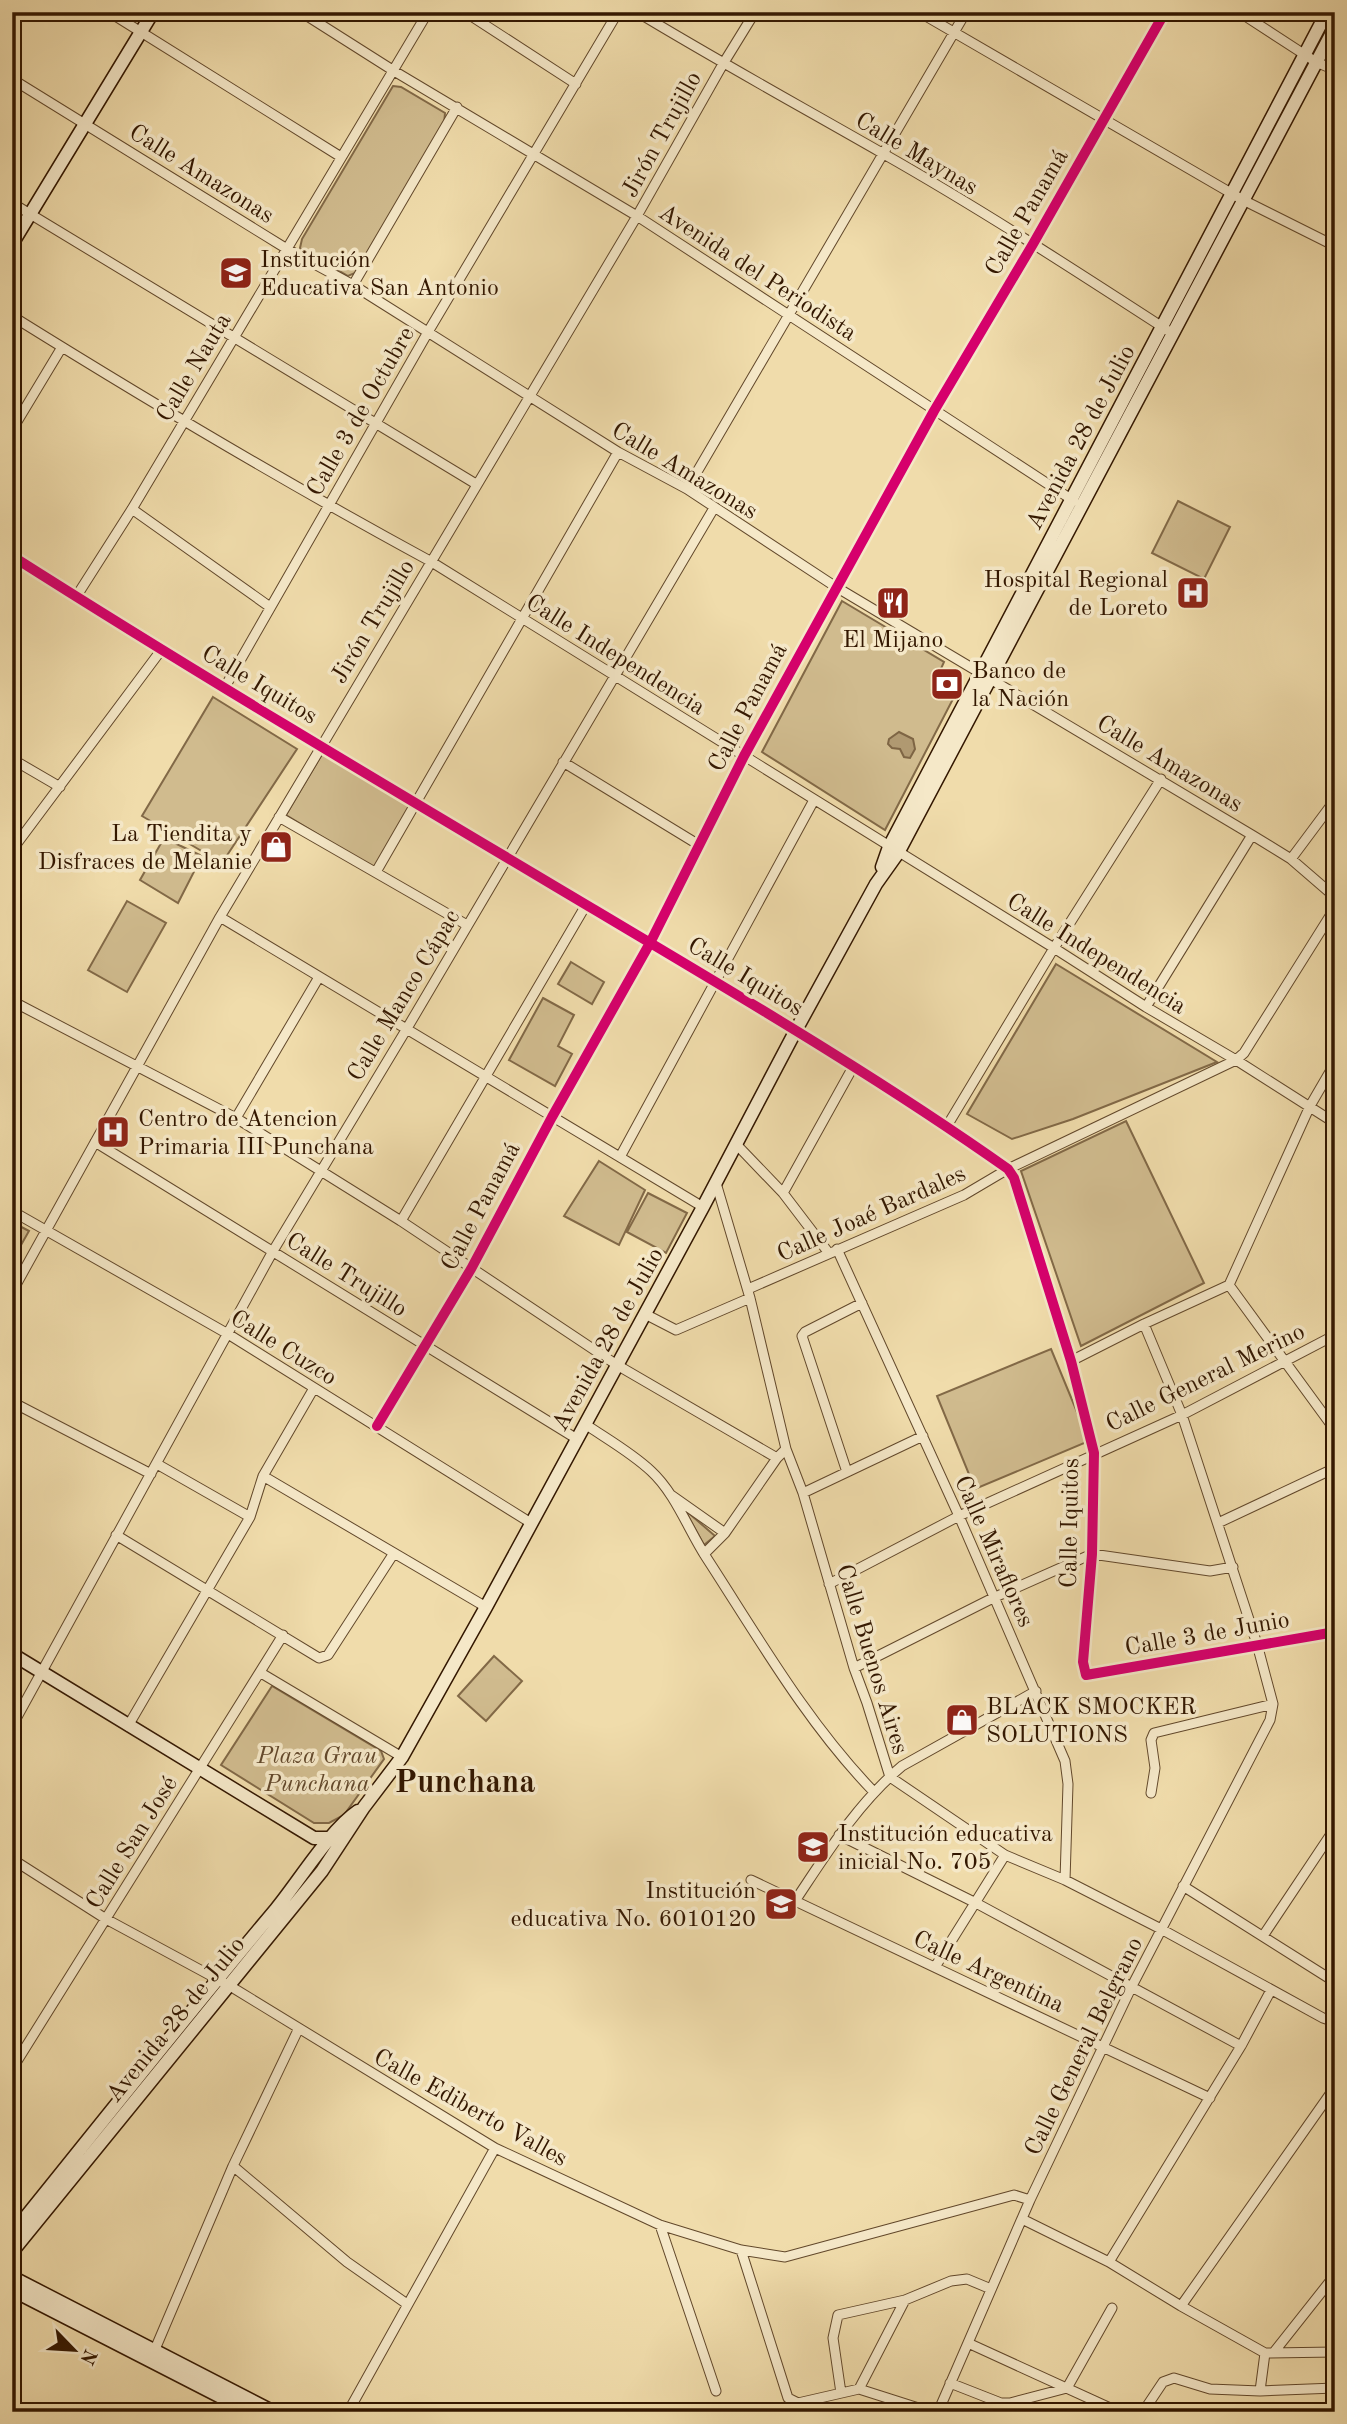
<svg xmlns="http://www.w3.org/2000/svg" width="1347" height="2424" font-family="'Old Standard TT',serif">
<rect width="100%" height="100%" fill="#f0dcab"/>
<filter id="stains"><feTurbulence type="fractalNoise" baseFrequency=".00286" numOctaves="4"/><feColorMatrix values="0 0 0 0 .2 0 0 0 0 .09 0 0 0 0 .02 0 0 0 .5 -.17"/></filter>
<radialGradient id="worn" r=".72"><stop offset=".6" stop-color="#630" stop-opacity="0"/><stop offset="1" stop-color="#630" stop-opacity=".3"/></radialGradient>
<path fill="#d0bb8e" stroke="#826947" stroke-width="2" d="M393,86l8,1 44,26 -1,11 -89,149 -7,3 -48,-28 2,-9z
M1178,501l52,26 -26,52 -52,-26z
M842,601l102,61 -12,27 21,10 -68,131 -123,-78z
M213,697l84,52 -75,114 -80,-47z
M322,754l91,53 -33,65 -94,-57z
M164,838l38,18 -24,47 -38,-23z
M127,901l39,22 -39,69 -39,-22z
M571,962l33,20 -12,22 -34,-20z
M1056,964l161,98 -144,57 -61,20 -45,-25z
M543,998l31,17 -16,31 14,8 -17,32 -46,-26z
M1126,1121l78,162 -123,63 -60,-175z
M599,1161l46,29 -26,55 -55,-29z
M648,1193l39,20 -21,40 -39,-21z
M12,1222l17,9 -17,30z
M1051,1349l38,92 -114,48 -38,-93z
M684,1509l31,27 -11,9z
M494,1656l28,25 -36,40 -28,-25z
M272,1686l109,65 3,8 -40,56 -15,8h-15l-93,-58z"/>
<path fill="#b09971" stroke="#7e6544" stroke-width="2" d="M899,732l14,7 2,10 -5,9 -6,-1 -4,-8 -8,-1 -4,-4 1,-5z"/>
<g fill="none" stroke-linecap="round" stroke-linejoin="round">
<defs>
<path id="street" d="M109,12l232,145
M301,12l93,59 243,145 437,285
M465,12l111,72
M637,12c81,49 163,94 245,141 97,55 191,116 285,177
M919,12l324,188 92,46
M1239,12l77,50 19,8
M12,79l275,170 66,36 265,167 69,37 149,98 416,248 39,24 44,38
M12,203l464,281
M353,285l104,-178
M12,316c138,86 276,168 418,245l624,387 92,59 90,53 99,63
M12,430l50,-83
M687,489l279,-477
M132,509l138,98
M12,556c192,122 388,238 583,354 139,83 280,165 413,259l6,9 57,183 23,92 -2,101 -9,108 3,13 249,-43
M76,597l56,-88 296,-497
M225,687l203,-355 190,-320
M12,759l48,28
M563,762l136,83
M279,817l188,108
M12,850l150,-201
M1291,859l44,-59
M376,872l242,-420
M220,917l483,290
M12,1001l224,117 165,103 216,144 160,93 9,-9
M1146,1007l106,-172
M236,1118l83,-141
M947,1126l107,-178 107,-169
M95,1142l482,297
M736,1144l47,49 45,59
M620,1157l194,-357
M716,1183l34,115 36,151 17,44 51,175 13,35 23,74 115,78 60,25 96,49 162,89 12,4
M783,1193l70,-126
M12,1211l216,123 303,189
M401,1221l185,-316
M837,1249l122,267 106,245 3,23 -3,96
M1229,1285l106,145
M748,1289l216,-94 44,-26 228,-109 8,-7 91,-145
M12,1292l208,-375 417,-701 86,-152 32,-52
M645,1314l31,16 74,-32
M1071,1361l73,-37 85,-39 81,-179 25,-43
M12,1402l139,72
M585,1424c22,15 47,29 66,47 24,22 37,58 55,86 52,80 101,166 168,235
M377,1426l94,-157 81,-152 98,-174 94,-187 190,-345 99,-167 132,-232
M157,1464l93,53
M847,1472l-45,-136 3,-4 57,-29
M263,1476l223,131
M803,1493l120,-57
M671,1495l54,38
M1218,1523l117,-55
M116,1535l203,123 9,-3 66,-102
M704,1554l21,-21 52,-75
M829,1584l130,-68 223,-101 153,-80
M854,1668l139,-70 99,-44 118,17 23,-4
M261,1673l141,84
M12,1726l261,-475 133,-221 308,-522
M128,1726l122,-209 13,-41 51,-88
M1151,1793l4,-25 -4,-28 3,-7 119,-29
M839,1835l137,68 265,143
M12,1859l94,60 124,67 265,162 165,77 81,25 44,7 229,-62 16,5
M751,1880l459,218
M1183,1886l152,96
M795,1901c32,-48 62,-97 107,-135l134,-75
M1263,1936l72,-108
M935,1967l70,-112
M12,2069l271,-434
M233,2166l114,96 60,42
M1022,2219l87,43 72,44 84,47 70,-1
M660,2225l56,166
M741,2250l47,148 10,5 61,-14 72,23
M1109,2262l132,-216 30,-56
M1181,2306l154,-219
M968,2343l151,69
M1274,2352l61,-77
M153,2354l80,-188 65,-136
M950,2383l51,20h9l57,-15 45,-80
M859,2389l46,-89
M1260,2391l5,-38
M841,2393l-8,-55 5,-23 67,-15 46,-19 16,-2 24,10
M348,2412l147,-264
M938,2412l92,-212 102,-214 138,-266 3,-16 -16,-60 -75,-229 -38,-91
M1143,2412l20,-30 11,-4 36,11 50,2 75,-3"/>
<path id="secondary" d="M12,244l141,-232
M882,867l7,-20 438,-835
M12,1654l302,184h21
M12,2234c88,-109 174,-218 264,-325 23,-28 54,-79 82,-98
M12,2252l310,-381 42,-64 38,-50 84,-150 217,-400 93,-177 80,-146 22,-31 437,-826
M12,2277l262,135
M12,2290l238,122"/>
</defs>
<use href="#street" stroke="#62482b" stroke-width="11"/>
<use href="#secondary" stroke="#331700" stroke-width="15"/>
<use href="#street" stroke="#f5e8c8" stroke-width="9"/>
<use href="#secondary" stroke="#f5e8c8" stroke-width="12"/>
<defs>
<path id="cycleway" d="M12,556c192,122 388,238 583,354 139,83 280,165 413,259l6,9 57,183 23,92 -2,101 -9,108 3,13 249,-43
M377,1426l94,-157 81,-152 98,-174 94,-187 190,-345 99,-167 132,-232"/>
</defs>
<use href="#cycleway" stroke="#f5e8c8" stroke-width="15"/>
<use href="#cycleway" stroke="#d6006c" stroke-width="10"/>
</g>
<defs>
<symbol id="school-square" viewBox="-11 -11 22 22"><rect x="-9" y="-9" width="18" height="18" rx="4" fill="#8f2418" stroke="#f5e8c8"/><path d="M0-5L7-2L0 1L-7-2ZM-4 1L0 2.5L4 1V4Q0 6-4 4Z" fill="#fff"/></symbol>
<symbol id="hospital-square" viewBox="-11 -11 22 22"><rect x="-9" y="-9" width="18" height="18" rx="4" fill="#8f2418" stroke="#f5e8c8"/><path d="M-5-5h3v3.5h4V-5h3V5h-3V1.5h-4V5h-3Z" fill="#fff"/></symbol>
<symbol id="restaurant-square" viewBox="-11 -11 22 22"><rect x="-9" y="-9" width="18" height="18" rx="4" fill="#8f2418" stroke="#f5e8c8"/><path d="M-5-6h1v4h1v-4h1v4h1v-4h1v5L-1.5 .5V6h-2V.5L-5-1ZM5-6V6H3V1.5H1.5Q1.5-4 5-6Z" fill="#fff"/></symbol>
<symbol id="bank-square" viewBox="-11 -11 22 22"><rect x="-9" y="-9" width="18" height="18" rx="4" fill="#8f2418" stroke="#f5e8c8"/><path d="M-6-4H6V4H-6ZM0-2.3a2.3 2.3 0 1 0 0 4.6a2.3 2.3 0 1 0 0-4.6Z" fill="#fff"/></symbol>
<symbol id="shop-square" viewBox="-11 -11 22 22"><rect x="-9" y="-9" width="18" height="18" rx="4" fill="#8f2418" stroke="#f5e8c8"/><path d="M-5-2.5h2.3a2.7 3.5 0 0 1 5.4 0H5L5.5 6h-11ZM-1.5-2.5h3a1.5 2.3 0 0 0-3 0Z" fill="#fff"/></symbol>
</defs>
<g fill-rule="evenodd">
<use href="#school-square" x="217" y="254" width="38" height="38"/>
<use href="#hospital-square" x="1174" y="574" width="38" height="38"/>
<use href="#restaurant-square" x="874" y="584" width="38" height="38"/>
<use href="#bank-square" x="928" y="665" width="38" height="38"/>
<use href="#shop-square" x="257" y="828" width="38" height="38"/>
<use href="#hospital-square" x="94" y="1113" width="38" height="38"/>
<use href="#shop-square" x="943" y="1701" width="38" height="38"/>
<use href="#school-square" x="794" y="1828" width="38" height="38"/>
<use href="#school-square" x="762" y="1885" width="38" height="38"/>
</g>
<g text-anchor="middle" stroke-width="7" stroke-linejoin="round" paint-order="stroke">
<g font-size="24" fill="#331700" stroke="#f5e8c8">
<text transform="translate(661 134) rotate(-61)" y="8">Jirón Trujillo</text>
<text transform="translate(917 153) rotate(31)" y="8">Calle Maynas</text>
<text transform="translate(202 173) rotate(32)" y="8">Calle Amazonas</text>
<text transform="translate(1026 212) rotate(-60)" y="8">Calle Panamá</text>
<text transform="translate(758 272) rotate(33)" y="8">Avenida del Periodista</text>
<text transform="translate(193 367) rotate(-59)" y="8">Calle Nauta</text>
<text transform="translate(360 411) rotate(-60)" y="8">Calle 3 de Octubre</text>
<text transform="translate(1080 437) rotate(-62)" y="8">Avenida 28 de Julio</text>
<text transform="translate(685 470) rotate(31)" y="8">Calle Amazonas</text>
<text transform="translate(372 621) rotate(-59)" y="8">Jirón Trujillo</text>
<text transform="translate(616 654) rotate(32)" y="8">Calle Independencia</text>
<text transform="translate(260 684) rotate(31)" y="8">Calle Iquitos</text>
<text transform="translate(747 707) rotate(-62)" y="8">Calle Panamá</text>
<text transform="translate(1170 763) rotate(31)" y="8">Calle Amazonas</text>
<text transform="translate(1097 953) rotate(32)" y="8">Calle Independencia</text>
<text transform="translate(746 976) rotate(31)" y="8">Calle Iquitos</text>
<text transform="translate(403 995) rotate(-59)" y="8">Calle Manco Cápac</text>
<text transform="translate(480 1206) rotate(-62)" y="8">Calle Panamá</text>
<text transform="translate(871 1213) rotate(-24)" y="8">Calle Joaé Bardales</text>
<text transform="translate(347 1274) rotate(32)" y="8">Calle Trujillo</text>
<text transform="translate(607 1339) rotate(-61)" y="8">Avenida 28 de Julio</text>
<text transform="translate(284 1347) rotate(32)" y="8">Calle Cuzco</text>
<text transform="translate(1205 1377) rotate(-26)" y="8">Calle General Merino</text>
<text transform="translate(1069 1523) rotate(-89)" y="8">Calle Iquitos</text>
<text transform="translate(995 1551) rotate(66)" y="8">Calle Miraflores</text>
<text transform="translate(1207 1633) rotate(-10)" y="8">Calle 3 de Junio</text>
<text transform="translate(873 1659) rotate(73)" y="8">Calle Buenos Aires</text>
<text transform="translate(131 1842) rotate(-58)" y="8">Calle San José</text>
<text transform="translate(989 1971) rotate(25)" y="8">Calle Argentina</text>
<text transform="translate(175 2019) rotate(-51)" y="8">Avenida 28 de Julio</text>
<text transform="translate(1083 2046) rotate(-64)" y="8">Calle General Belgrano</text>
<text transform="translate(471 2107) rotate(29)" y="8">Calle Ediberto Valles</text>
</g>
<g font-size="24" fill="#331700" stroke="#f5e8c8" text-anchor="start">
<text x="260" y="267">Institución<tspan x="260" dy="28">Educativa San Antonio</tspan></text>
<text x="1168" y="587" text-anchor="end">Hospital Regional<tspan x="1168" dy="28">de Loreto</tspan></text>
<text x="893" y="647" text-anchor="middle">El Mijano</text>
<text x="972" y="678">Banco de<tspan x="972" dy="28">la Nación</tspan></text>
<text x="252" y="841" text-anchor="end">La Tiendita y<tspan x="252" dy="28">Disfraces de Melanie</tspan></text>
<text x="138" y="1126">Centro de Atencion<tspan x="138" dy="28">Primaria III Punchana</tspan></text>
<text x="986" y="1714">BLACK SMOCKER<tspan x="986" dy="28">SOLUTIONS</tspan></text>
<text x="838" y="1841">Institución educativa<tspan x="838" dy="28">inicial No. 705</tspan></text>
<text x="756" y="1898" text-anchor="end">Institución<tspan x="756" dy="28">educativa No. 6010120</tspan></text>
</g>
<g font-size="24" font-style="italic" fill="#62482b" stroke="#f5e8c8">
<text x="317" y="1763">Plaza Grau<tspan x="317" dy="28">Punchana</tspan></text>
</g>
<g font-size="32" font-weight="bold" fill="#331700" stroke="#f5e8c8">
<text x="465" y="1792">Punchana</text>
</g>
</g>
<rect width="1347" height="2424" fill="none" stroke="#f0dcab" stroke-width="42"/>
<rect x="14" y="14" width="1319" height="2396" fill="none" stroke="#331700" stroke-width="3.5"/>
<rect x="21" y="21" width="1305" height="2382" fill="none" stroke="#331700" stroke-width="2"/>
<g transform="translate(74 2350) rotate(115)" stroke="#f5e8c8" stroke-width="5" paint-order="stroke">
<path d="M0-5L12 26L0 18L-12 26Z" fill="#331700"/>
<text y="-10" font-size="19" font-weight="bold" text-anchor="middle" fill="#331700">N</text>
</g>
<rect width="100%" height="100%" filter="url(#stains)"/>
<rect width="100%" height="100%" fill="url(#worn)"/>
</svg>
